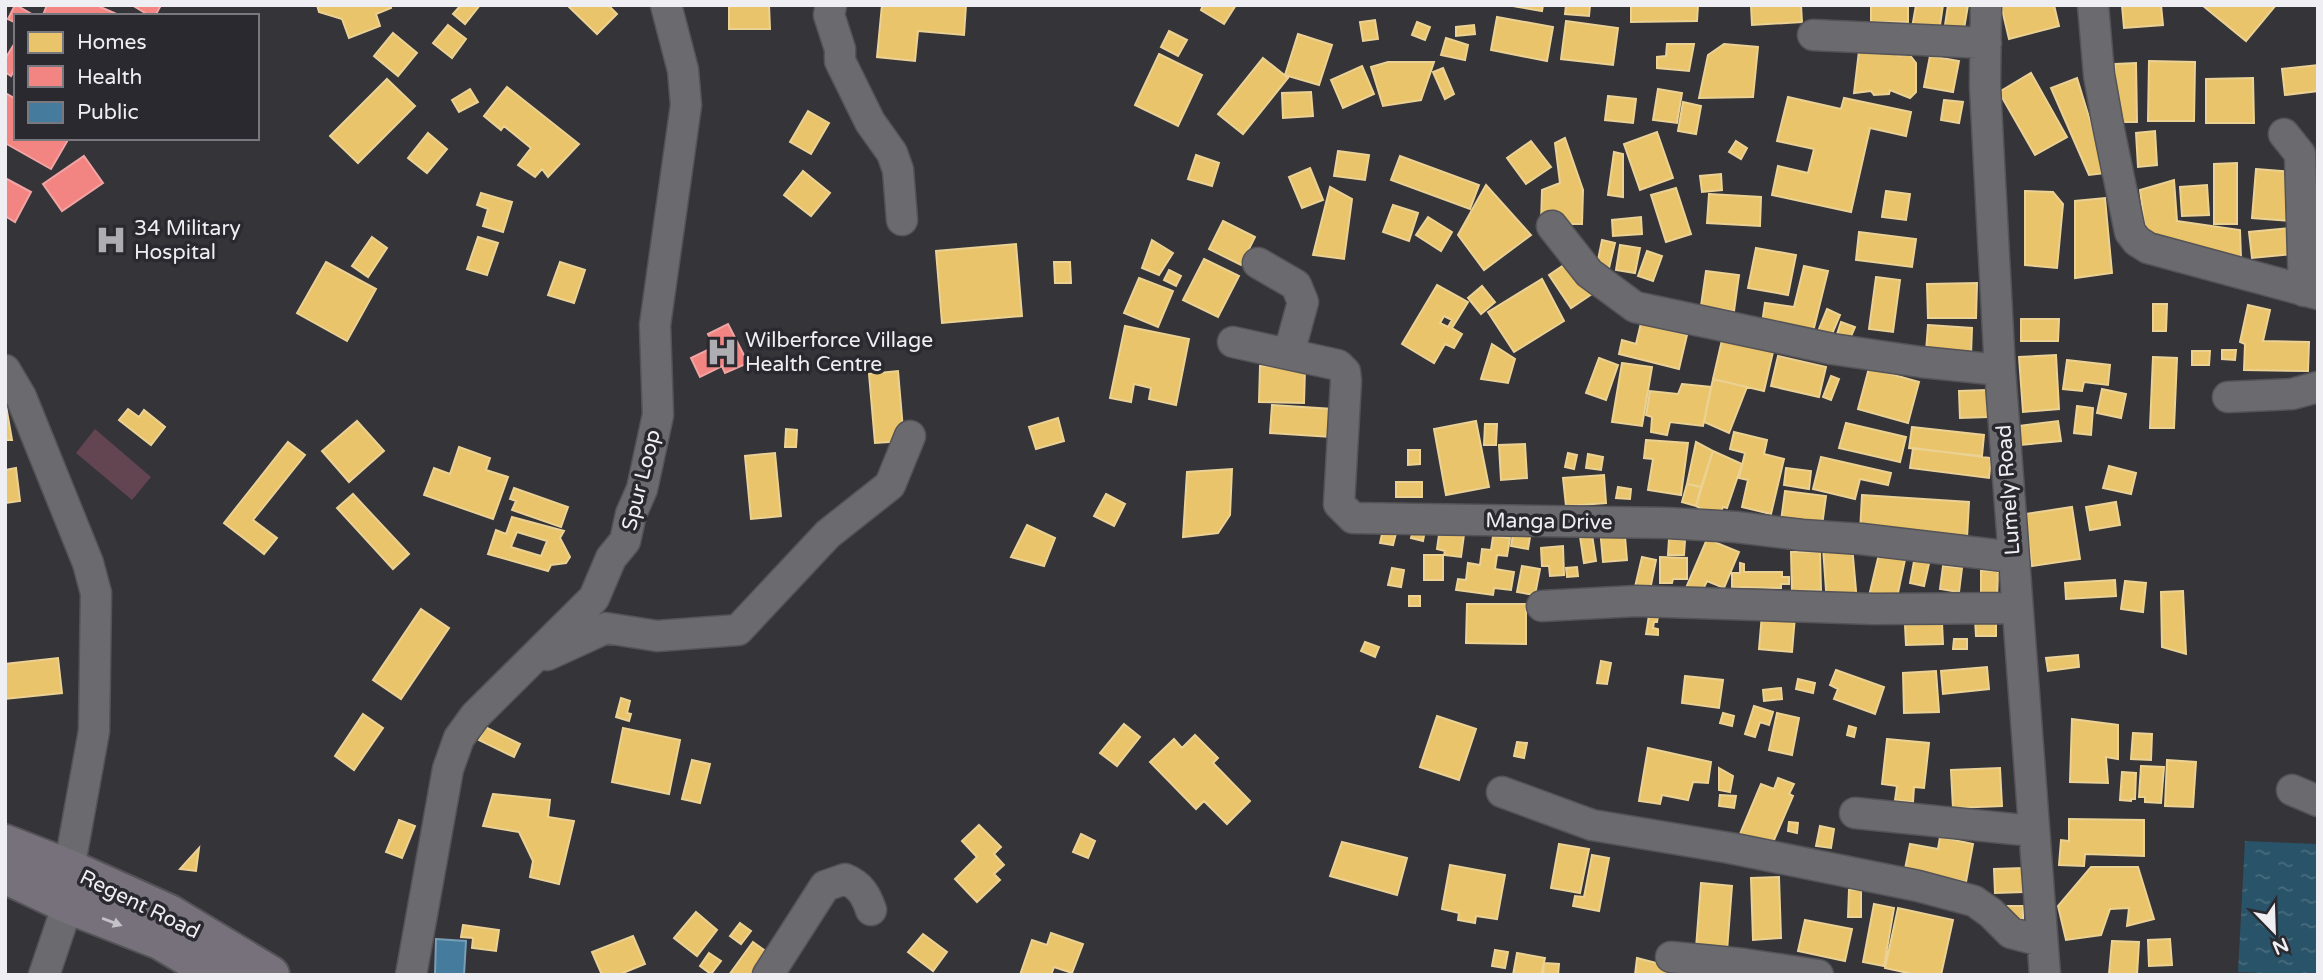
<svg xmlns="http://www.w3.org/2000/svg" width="2323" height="980" font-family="'Varela Round',sans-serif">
<defs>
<pattern id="water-ripples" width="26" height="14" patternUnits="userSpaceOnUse" patternTransform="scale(1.75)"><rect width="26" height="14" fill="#295368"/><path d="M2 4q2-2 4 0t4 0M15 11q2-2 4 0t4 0" fill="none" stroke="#486c7e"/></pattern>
</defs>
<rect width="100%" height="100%" fill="#353439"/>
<path fill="#634451" d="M95,429l56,48 -19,23 -56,-47z"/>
<path fill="url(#water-ripples)" d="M2245,841l73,3v131l-80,-3z"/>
<path fill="#e9c46a" stroke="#ebd193" stroke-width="2" fill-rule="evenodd" d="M317,5h73l1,3 -15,6 4,12 -31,12 -7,-19 -23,-7z
M461,5h19l-15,19 -12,-10z
M567,5h41l9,9 -20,20z
M729,5h40l1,24h-41z
M882,5h84l-2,30 -46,-4 -3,30 -38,-4z
M1203,5h33l-12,19 -23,-14z
M1507,5h36l-1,6z
M1566,5h24l-1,11 -24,-2z
M1631,5h67l-1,16 -66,1z
M1751,5h50l1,17 -50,3z
M1871,5h37v17h-37z
M1916,5h27l-4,27 -27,-4z
M1948,5h20l-5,30 -19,-3z
M2001,5h53l5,21 -50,13z
M2122,5h39l2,20 -39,3z
M2202,5h74l-30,36z
M1497,17l56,10 -6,34 -56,-11z
M1375,20l3,19 -15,2 -3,-19z
M1566,21l52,7 -5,37 -52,-6z
M1417,22l13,5 -5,13 -13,-5z
M448,25l18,14 -14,19 -19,-15z
M1474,25l1,9 -19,2v-9z
M1169,31l18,9 -9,16 -17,-9z
M393,33l24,20 -19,23 -24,-20z
M1298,34l34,11 -13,40 -34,-10z
M1446,38l22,7 -3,15 -24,-5z
M1667,44h27l-5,27 -32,-3v-11l9,-1z
M1724,44l34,3 -5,50 -54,1 9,-43z
M1882,48l14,1 2,7 11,-2 7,9v29l-6,6 -20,-8 -1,4 -15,1 -3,-4 -17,2 5,-42 19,3z
M1159,54l43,21 -24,51 -43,-21z
M1930,56l29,5 -6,31 -29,-5z
M1263,58l25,20 -45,56 -25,-20z
M2149,61l46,1 -1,59h-46z
M1388,62h46l-13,38 -38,6 -12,-39z
M2136,63l1,59h-22v-58z
M2318,65v26l-33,4 -3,-26z
M1362,66l12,28 -31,14 -12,-28z
M1443,68l11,26 -9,5 -12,-27z
M2031,73l36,64 -32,18 -36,-63z
M2077,78l29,95 -17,2 -38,-87z
M2253,78l1,45h-48v-44z
M387,79l28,27 -57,57 -28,-27z
M507,87l72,57 -31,33 -6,-8 -7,8 -17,-12 13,-17 -27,-22 -3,4 -17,-14z
M470,89l8,13 -19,10 -7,-12z
M1658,89l24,4 -5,30 -24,-3z
M1311,92l2,24 -30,2 -1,-25z
M1608,96l28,3 -3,24 -28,-3z
M1788,97l53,12 3,-11 67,14 -5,24 -36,-8 -19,84 -79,-17 6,-29 30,7 6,-24 -37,-8z
M1944,100l19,2 -4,21 -18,-3z
M1683,102l18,4 -5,28 -18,-3z
M808,111l21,12 -18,31 -21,-12z
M2155,131l2,34 -19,2 -2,-34z
M1657,132l16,46 -33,12 -16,-46z
M428,133l19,16 -20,24 -19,-15z
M1565,138l18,52 -1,34h-41l1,-34 18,-7 -5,-40z
M1531,141l20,26 -25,17 -19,-26z
M1736,141l11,7 -6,11 -12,-7z
M1338,151l31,4 -4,25 -31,-4z
M1614,152l9,2v43l-15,-2z
M1196,155l23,8 -7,23 -24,-7z
M1400,156l79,29 -9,24 -79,-29z
M2237,163v61h-23v-60z
M1310,168l13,32 -21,8 -13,-31z
M2256,169l38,3 -4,49 -38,-3z
M803,171l27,22 -19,23 -27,-21z
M1721,174l1,16 -20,2 -2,-16z
M2174,180l3,41 63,9 1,28 -95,-24 -6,-44z
M1486,185l45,50 -47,35 -26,-35z
M2207,185l2,30 -27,1 -2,-29z
M1330,187l22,12 -8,60 -31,-4z
M1676,188l15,46 -25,8 -15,-47z
M1886,191l24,3 -4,26 -24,-3z
M2025,191l28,1 10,12 -6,64 -32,-3z
M481,193l31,9 -9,30 -20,-6 5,-17 -11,-4z
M1709,194l52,3 -1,29 -53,-3z
M2105,198l7,75 -37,5v-77z
M1393,205l25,8 -9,28 -26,-9z
M1428,217l24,15 -11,19 -25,-16z
M1641,217l1,17 -29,2 -1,-16z
M1223,221l32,16 -14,28 -32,-16z
M2290,228l3,26 -41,4 -3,-26z
M1859,232l57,7 -4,28 -56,-7z
M372,237l15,11 -19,29 -16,-11z
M478,237l20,6 -11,32 -20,-6z
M1152,240l21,13 -14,22 -17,-7z
M1602,240l13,3 -6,25 -12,-3z
M1016,244l6,72 -80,7 -6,-72z
M1620,245l20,3 -5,25 -19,-3z
M1756,248l40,7 -8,40 -40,-7z
M1647,251l15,5 -9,25 -15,-5z
M1204,259l35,17 -21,41 -35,-17z
M1570,261l22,33 -21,14 -22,-33z
M326,262l50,27 -29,52 -50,-28z
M560,262l25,8 -11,33 -26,-8z
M1054,262h16l1,21h-16z
M1804,266l24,5 -16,65 -50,-13 3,-20 29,4z
M1169,270l12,6 -5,10 -12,-6z
M1706,271l33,4 -5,36 -33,-5z
M1876,277l24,3 -7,52 -24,-3z
M1139,278l34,13 -15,36 -34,-14z
M1542,279l22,42 -50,31 -26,-40z
M1977,283l-1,35h-48l-1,-34z
M1437,285l31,17 -16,26 10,6 -8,14 -9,-4 -11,19 -32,-19zM1444,316l8,4 -4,7 -8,-4z
M1482,286l13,16 -14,12 -13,-16z
M2153,304h14l-1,27h-13z
M2248,305l22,5 -7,31 46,1 -1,29 -64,-1 1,-26 -5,-2z
M1827,309l13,6 -10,24 -13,-5z
M2021,319h38l-1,22h-37z
M1841,322l14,5 -6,14 -13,-4z
M1641,323l46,12 -8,34 -60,-15 3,-14 14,4z
M1928,325l44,3 -1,27 -45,-3z
M1125,326l64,13 -13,66 -27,-6 2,-11 -17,-4 -3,18 -21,-4z
M1722,340l51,12 -9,39 -51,-12z
M1492,344l23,15 -7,24 -27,-4z
M2222,350h14l-1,10 -13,-1z
M2192,351h18l-1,14h-17z
M2056,355l3,54 -36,3 -4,-55z
M1778,356l48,11 -7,30 -48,-11z
M2153,357l24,1 -3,70h-24z
M1599,358l19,7 -12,35 -20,-7z
M2067,360l43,5 -2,20 -24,-3 -2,9 -19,-2z
M1622,363l30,4 -10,59 -30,-4z
M1260,366l45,2 -1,35 -45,-1z
M1869,368l50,14 -11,41 -50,-14z
M898,371l6,70 -29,2 -6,-69z
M1831,376l8,3 -8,21 -8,-3z
M1713,379l34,8 -18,46 -25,-11z
M1682,384l29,3 -8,39 -33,-4 -3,13 -16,-3 1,-15 -6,-2 4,-24 28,3z
M2102,389l24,5 -5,24 -24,-5z
M1987,390l1,27 -28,1 -1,-27z
M5,400l7,40h-7z
M1272,405l61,4 -2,28 -61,-4z
M2077,406l16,2 -2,27 -17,-2z
M128,409l11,8 5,-7 21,17 -14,18 -32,-25z
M1058,418l6,23 -28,8 -7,-22z
M357,421l27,30 -35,31 -27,-31z
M1476,421l13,66 -43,8 -12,-66z
M2058,421l3,20 -41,4 -2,-19z
M1846,423l60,14 -6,25 -61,-14z
M1485,424h12l-1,21h-12z
M1912,427l72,8 -2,21 -73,-8z
M786,429l11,1 -1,17h-11z
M1734,432l33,8 -3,14 20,5 -13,55 -29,-7 6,-27 -9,-2 6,-25 -15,-4z
M1646,440l42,3 -7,52 -33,-5 5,-31 -9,-1z
M288,442l17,13 -52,65 24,18 -13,16 -40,-31z
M1696,442l17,9 -12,36 -14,-3z
M1525,444l2,34 -26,2 -2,-35z
M459,447l31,11 -4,12 22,7 -15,42 -69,-24 10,-27 16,6z
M1913,448l78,10 -2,20 -79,-10z
M1408,450h12v14l-12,1z
M1713,451l29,13 -15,44 -4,-1 -5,11 -22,-12z
M775,453l6,63 -30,3 -6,-63z
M1568,453l9,2 -3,14 -9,-2z
M1588,454l15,3 -2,13 -15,-2z
M1821,457l70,16 -3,12 -28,-6 -5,20 -42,-10z
M2109,466l27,7 -5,21 -28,-6z
M16,468l4,33 -15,2v-33z
M1786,468l25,3 -2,18 -25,-4z
M1232,469l-2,46 -12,18 -35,4 4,-65z
M1604,475l2,28 -40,3 -3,-28z
M1396,482h26v15h-26z
M1687,484l14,3 -5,19 -14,-4z
M1618,487l13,2 -1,10 -14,-1z
M514,488l54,19 -7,20 -49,-17 4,-9 -6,-2z
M1785,491l41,5 -4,30 -41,-5z
M353,494l56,60 -16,15 -56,-61z
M1106,494l19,10 -11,22 -20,-10z
M1862,495l107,7 -2,36 -107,-6z
M2116,502l4,23 -30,5 -4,-23z
M2072,507l8,52 -48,7 -7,-52z
M512,517l52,14 -4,7 10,19 -4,6 -15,2 -3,6 -60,-17 8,-24 10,4zM517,532l30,9 -6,15 -30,-9z
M1515,522l17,3 -4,24 -17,-3z
M1415,523l11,2 -3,16 -12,-3z
M1027,525l28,13 -11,28 -33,-9z
M1624,525l3,35 -24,2 -3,-34z
M1465,527l-4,30 -17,-2 1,-4 -8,-2 3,-21z
M1591,528l5,33 -12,2 -5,-33z
M1383,530l13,3 -3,12 -13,-2z
M1493,536l17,2 -3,18 -10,-1 -2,14 19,3 -3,18 -17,-2 -1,7 -37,-5 2,-11 8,1 2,-17 12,2 2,-16 9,1z
M1669,539l16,1 -1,15h-16z
M1707,539l32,13 -15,36 -17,-7 -6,13 -15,-6z
M1852,545l5,57 -30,2 -4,-56z
M1563,546l1,29 -14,1 -1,-10h-7l-1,-18z
M1880,550l26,5 -10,47 -27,-6z
M1791,552h29l1,38 -29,1z
M1424,555h19v25h-19z
M1915,556l15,3 -6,27 -14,-3z
M1642,557l14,3 -6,30 -15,-3z
M1660,557l27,1v21h-14l-1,4h-12z
M1740,563l4,1v8h38v5h7v7h-8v4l-49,-1v-14h8z
M1522,566l18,3 -5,26 -18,-3z
M1943,566l19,2 -3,24 -19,-3z
M1577,567l1,9 -11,1 -1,-9z
M1392,568l12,2 -3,17 -13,-2z
M1981,571h17l-1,29h-16z
M2115,580l1,16 -50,3 -1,-16z
M2125,581l21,2 -3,29 -22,-3z
M2183,591l3,63 -24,-7 -1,-55z
M1409,596h11v10h-11z
M1467,604h59v40l-60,-1z
M421,609l28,19 -48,71 -28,-19z
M1762,614l33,2 -3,36 -33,-3z
M1649,615l9,1 -1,6h-3l-1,6 5,1v6l-12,-1z
M1996,618v18h-20l-1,-17z
M1942,623l1,21 -37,1 -1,-20z
M1954,639h13v10h-14z
M1365,642l14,5 -4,10 -14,-6z
M2078,655l1,12 -31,4 -2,-13z
M58,658l4,35 -57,6v-35z
M1601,661l10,2 -4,21 -10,-1z
M1987,667l2,22 -46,5 -2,-23z
M1836,670l48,17 -9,27 -41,-15 4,-10 -8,-4z
M1936,671l3,41 -35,1 -1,-40z
M1685,676l38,4 -4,28 -37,-5z
M1798,679l17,4 -2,10 -17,-4z
M1781,688l1,11 -18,2 -1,-11z
M621,698l9,3 -3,12 4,1 -2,7 -13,-4z
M1754,706l19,6 -4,13 -9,-3 -5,15 -10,-3z
M1723,713l11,3 -2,10 -12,-3z
M1777,713l22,5 -7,37 -23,-5z
M363,714l20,14 -29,42 -19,-14z
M1437,716l39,13 -17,51 -39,-13z
M2072,719l46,6v34l-12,-2 2,26 -38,-1z
M1124,724l16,13 -23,29 -17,-13z
M1849,726l7,2 -2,9 -7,-2z
M485,727l35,17 -6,13 -35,-17z
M623,728l57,12 -11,54 -57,-12z
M2133,733l19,1 -1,26 -20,-1z
M1195,735l23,23 -5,5 37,38 -23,23 -23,-23 -8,8 -46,-47 24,-23 8,9z
M1887,739l42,4 -5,45 -10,-1 -1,15 -18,-2 2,-14 -15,-2z
M1517,742l10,1 -3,15 -10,-2z
M1648,748l63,14 -3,21 -15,-1 -5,18 -26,-5 -2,9 -21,-3z
M692,760l18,4 -10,39 -18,-4z
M2167,760l29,2 -3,45 -28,-1z
M2141,766l23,1 -3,36 -16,-1v-5h-6z
M1719,768l14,8 -3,16 -11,-2z
M2000,768l2,38 -49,2 -2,-38z
M2122,772l14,1 -1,26h-4v2l-11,-1z
M1778,778l16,6 -5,10 4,2 -22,51 -31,-13 21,-50 13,5z
M493,794l57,6 -2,17 26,4 -15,63 -29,-7 3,-16 -14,-29 -36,-6z
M1720,795l16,1 -2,12 -15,-2z
M2069,819l75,1v36l-59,-2 -1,12 -25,-1 2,-25 8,1z
M399,820l16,6 -13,32 -16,-6z
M1789,822l9,1 -1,10 -9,-2z
M979,825l22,22 -7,7 10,11 -10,9 6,6 -23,22 -22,-23 22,-22 -15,-16z
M1820,826l14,3 -3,19 -15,-2z
M1081,834l14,7 -7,17 -15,-6z
M1940,837l33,7 -7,38 -61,-13 5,-25 28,5z
M1342,842l65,16 -10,37 -67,-19z
M1559,844l30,5 -9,44 -29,-5z
M199,848l-3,23 -16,-2z
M1592,855l17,3 -10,53 -26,-5 2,-10 9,1z
M1450,865l55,10 -8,44 -21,-3 -1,7 -17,-3 1,-7 -17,-4z
M2091,867h47l16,52 -27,7 2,-18 -19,1 -9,26 -35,5 -8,-34z
M2024,868v24l-29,1 -1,-24z
M1779,877l2,61 -28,2 -2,-62z
M1701,883l31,3 -5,65 -31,-3z
M1849,890h12v27h-13z
M1874,904l20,4 -10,58 -21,-4z
M2003,906h20v15h-20z
M1898,908l55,12 -12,55h-24l-32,-7z
M696,912l21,18 -20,26 -23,-18z
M1805,920l47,9 -7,32 -47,-10z
M740,923l11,8 -10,13 -11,-8z
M463,925l36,5 -3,21 -24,-3 1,-10 -12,-1z
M1051,933l32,11 -11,29 -18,-6 -3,8h-31l12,-35 15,5z
M923,934l24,18 -14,19 -25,-19z
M633,936l12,28 -27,11h-16l-10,-23z
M2170,939l2,26 -23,1 -1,-26z
M2112,941l27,1 -2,33 -28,-1z
M753,942l22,16 -12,17h-34z
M1495,950l13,2 -3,16 -13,-2z
M709,953l12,8 -10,13 -11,-8z
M1517,953l28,5 -4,17h-28z
M1637,958l50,13 -1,4h-51z
M1544,963l15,1 -1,11h-15z"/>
<path fill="#f28482" stroke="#f1a4a4" stroke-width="2" d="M15,5h1l19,11h-19v7l-8,-4z
M47,5h49l25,11h-76l-2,-1z
M132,5h29l-6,11h-5z
M16,41v26l-5,9 -6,-4v-13z
M5,93l11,6v39h53l-18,31 -46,-26z
M84,156l19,27 -41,28 -19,-27z
M5,178l26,14 -16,30 -10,-6z
M728,324l20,39 -23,10 -3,-7 -22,11 -9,-19 23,-11 -6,-13z"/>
<path fill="#457b9d" stroke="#789eb7" stroke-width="2" d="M436,939l30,2 -2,34h-29z"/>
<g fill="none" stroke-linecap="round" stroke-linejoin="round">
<defs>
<path id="minor" d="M831,5l-2,10 11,34v12l30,61 22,31 6,17 4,50
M1986,5l-1,81 15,284 45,605
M2093,5l6,70 8,45 23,112 7,9 11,7 170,46
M1813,35l173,8
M2284,134l16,20 4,137
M1552,226l37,47 46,34 197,42 89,13 79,8
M1258,263l38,22 7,17 -14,51
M1233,342l105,23 7,7 1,9 -7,123 14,14 315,5 68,4 66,8 59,4 152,18
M5,370l16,27 67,166 8,30 -2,138 -25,138
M2228,397l64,-3 26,-7
M1542,606l94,-5 238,8 142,-1
M547,655l59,-27 51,8 81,-6 90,-96 62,-49 20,-49
M2292,790l26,11
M1502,792l90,33 138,23 188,38 56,15 17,12 20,20 31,8
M1855,813l179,18
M1671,957l73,7 74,11
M44,975l24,-71
M411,975l37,-206 11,-31 16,-22 119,-118 17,-40 14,-17 6,-27 11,-25 16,-74 -3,-90 31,-220 -3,-35 -17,-65
M768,975l57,-89 20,-7c15,6 21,16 26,31"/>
<path id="major" d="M5,844l64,25 100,45 101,61
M5,874l63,30 92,36 59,35"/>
</defs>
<use href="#minor" stroke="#545357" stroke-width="33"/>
<use href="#major" stroke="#545357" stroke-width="42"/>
<use href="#minor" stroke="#6b6a6e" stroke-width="30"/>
<use href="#major" stroke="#76717a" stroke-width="38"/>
</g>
<defs><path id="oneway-solid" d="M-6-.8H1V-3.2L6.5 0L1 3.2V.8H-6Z" transform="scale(1.75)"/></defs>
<use fill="#c5c3c9" href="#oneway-solid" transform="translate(112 922) rotate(21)"/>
<defs>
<symbol id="hospital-bare" viewBox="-9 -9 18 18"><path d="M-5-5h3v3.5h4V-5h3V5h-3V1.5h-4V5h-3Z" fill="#aeaeb2" stroke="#2a2930" stroke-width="2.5" paint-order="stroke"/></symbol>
</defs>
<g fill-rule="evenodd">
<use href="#hospital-bare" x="89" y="218" width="44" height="44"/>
<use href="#hospital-bare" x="700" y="330" width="44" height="44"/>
</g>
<g text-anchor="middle" stroke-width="7" stroke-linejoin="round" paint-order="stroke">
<g font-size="21" fill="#efeff3" stroke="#2a2930" text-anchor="start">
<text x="134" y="235">34 Military<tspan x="134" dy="24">Hospital</tspan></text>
<text x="745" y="347">Wilberforce Village<tspan x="745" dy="24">Health Centre</tspan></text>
</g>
<g font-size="21" fill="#efeff3" stroke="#2a2930">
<text transform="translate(641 480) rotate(-76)" y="7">Spur Loop</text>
<text transform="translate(2008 490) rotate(-94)" y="7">Lumely Road</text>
<text transform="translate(1549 521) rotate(1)" y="7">Manga Drive</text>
<text transform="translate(140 904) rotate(26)" y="7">Regent Road</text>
</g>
</g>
<rect width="2323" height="980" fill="none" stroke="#efeff3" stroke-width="14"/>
<rect x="14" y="14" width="245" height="126" fill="#2a2930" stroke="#79787e" stroke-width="2"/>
<rect x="28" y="32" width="35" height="21" fill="#e9c46a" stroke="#79787e" stroke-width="2"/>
<text x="77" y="49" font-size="21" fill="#efeff3">Homes</text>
<rect x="28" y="66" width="35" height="21" fill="#f28482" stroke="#79787e" stroke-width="2"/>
<text x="77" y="84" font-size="21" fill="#efeff3">Health</text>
<rect x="28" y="102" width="35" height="21" fill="#457b9d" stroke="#79787e" stroke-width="2"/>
<text x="77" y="119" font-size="21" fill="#efeff3">Public</text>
<g transform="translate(2274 931) rotate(157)" stroke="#2a2930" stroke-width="5" paint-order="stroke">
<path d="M0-5L12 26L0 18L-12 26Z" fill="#efeff3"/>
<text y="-10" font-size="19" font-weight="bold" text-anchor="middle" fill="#efeff3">N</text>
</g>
</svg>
